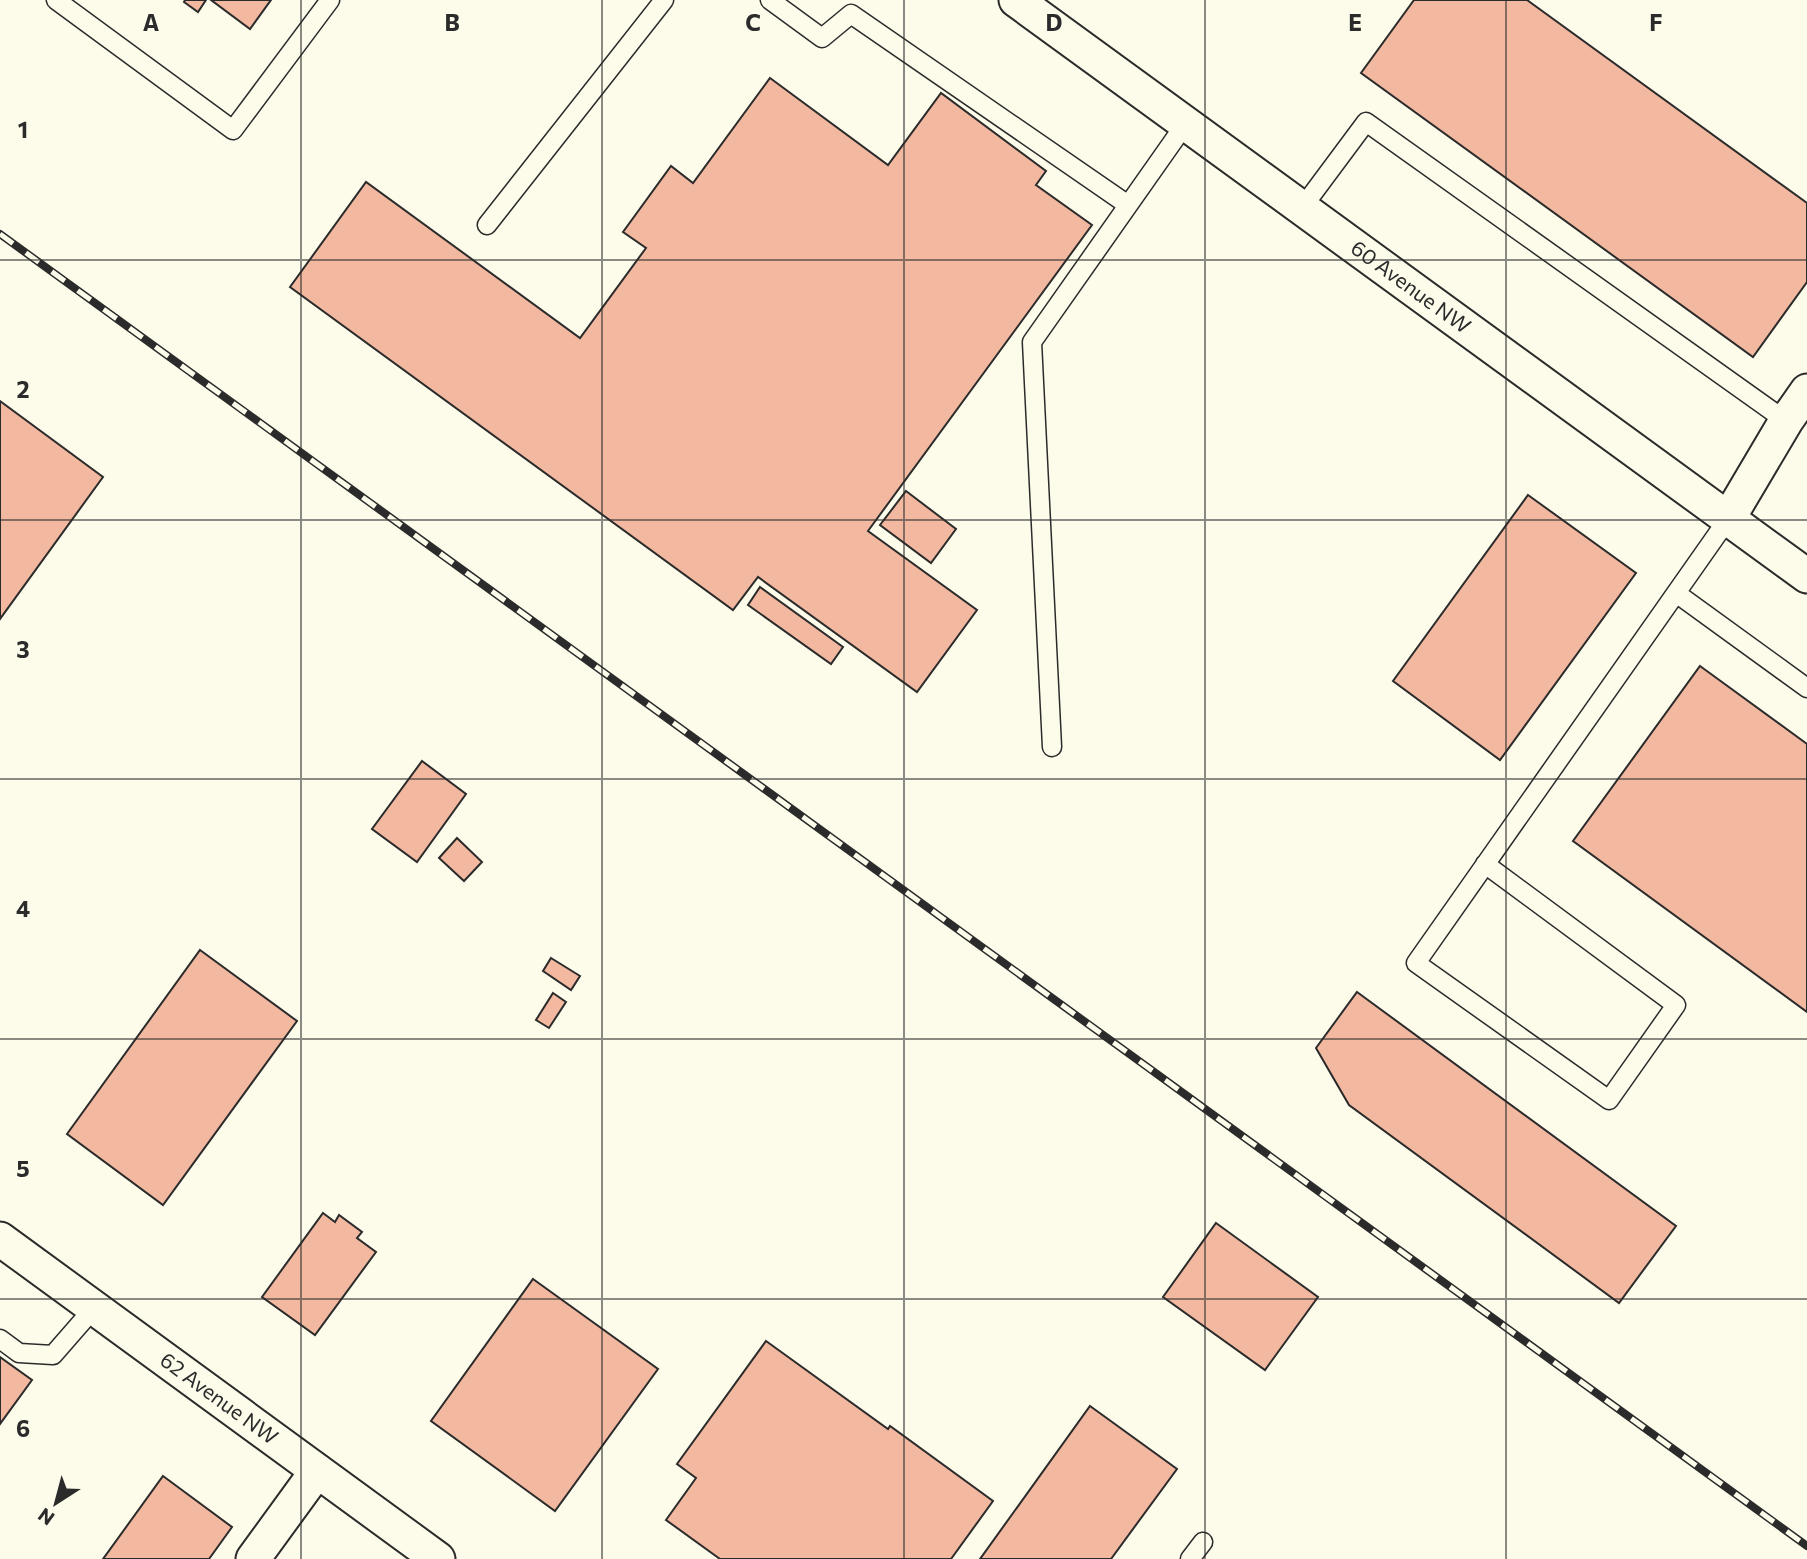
<svg xmlns="http://www.w3.org/2000/svg" width="1807" height="1559" font-family="Commissioner,sans-serif">
<rect width="100%" height="100%" fill="#fdfbea"/>
<path fill="#f2b8a0" stroke="#2b2b2b" stroke-width="2" d="M185,0h21l-8,12 -14,-10z
M211,0h60l-21,29z
M1414,0h113l280,203v79l-54,75 -392,-284z
M770,78l118,87 53,-72 105,78 -10,14 56,40 -224,306 109,79 -60,82 -159,-115 -25,33 -443,-323 76,-105 214,156 66,-90 -23,-16 48,-66 22,17z
M0,401l103,76 -103,142z
M906,491l50,38 -25,34 -51,-38z
M1528,495l108,78 -136,187 -107,-79z
M760,587l83,60 -12,17 -83,-59z
M1700,666l107,78v268l-234,-171z
M422,761l44,33 -49,68 -45,-33z
M457,838l25,24 -18,19 -25,-23z
M200,950l97,71 -134,184 -96,-71z
M551,958l29,18 -9,14 -28,-19z
M1357,992l319,234 -57,77 -270,-198 -33,-57z
M553,993l13,9 -17,26 -13,-8z
M323,1213l12,9 4,-7 23,17 -5,6 19,14 -61,83 -53,-38z
M1216,1223l102,74 -53,73 -102,-73z
M533,1279l125,90 -103,142 -124,-90z
M766,1341l122,88 2,-3 103,75 -42,58h-231l-54,-39 30,-42 -19,-14z
M0,1357l32,23 -32,44z
M1090,1406l87,63 -66,90h-131z
M163,1476l69,51 -23,32h-106z"/>
<g fill="none" stroke-linecap="round" stroke-linejoin="round">
<defs>
<path id="service" d="M56,0l177,130 97,-130
M770,0l52,38 29,-24 277,191
M1302,208l64,-86 420,299
M487,225l177,-225
M1676,593l131,95
M1052,747l-20,-405 154,-219
M1485,864l191,141 -67,95 -193,-137 312,-444
M0,1339l19,14 34,2 41,-47
M1190,1559l13,-17"/>
<g id="minor">
<path id="s1" d="M1016,0l791,576"/>
<path d="M1728,519l58,-98 21,-30"/>
<path id="s2" d="M0,1239l438,320"/>
<path d="M253,1559l64,-88"/>
</g>
</defs>
<use href="#service" stroke="#2b2b2b" stroke-width="21"/>
<use href="#minor" stroke="#2b2b2b" stroke-width="37"/>
<use href="#service" stroke="#fdfbea" stroke-width="18"/>
<use href="#minor" stroke="#fdfbea" stroke-width="33"/>
<defs>
<path id="rail" d="M0,234l1807,1312"/>
</defs>
<use href="#rail" stroke="#2b2b2b" stroke-width="8"/>
<use href="#rail" stroke="#fdfbea" stroke-width="5" stroke-dasharray="16" stroke-linecap="butt"/>
</g>
<path fill="none" stroke="#2b2b2b" stroke-width="2" stroke-opacity="0.55" d="M301,0v1559M602,0v1559M904,0v1559M1205,0v1559M1506,0v1559M0,260h1807M0,520h1807M0,779h1807M0,1039h1807M0,1299h1807"/>
<g text-anchor="middle" stroke-width="5" stroke-linejoin="round" paint-order="stroke">
<g font-size="21" fill="#2b2b2b" stroke="#fdfbea">
<text dy="7" stroke="none"><textPath href="#s1" startOffset="488">60 Avenue NW</textPath></text>
<text dy="7" stroke="none"><textPath href="#s2" startOffset="271">62 Avenue NW</textPath></text>
</g>
</g>
<g font-size="23" text-anchor="middle" font-weight="bold" fill="#2b2b2b" stroke="#fdfbea" stroke-width="5" stroke-linejoin="round" paint-order="stroke">
<text x="151" y="31">A</text>
<text x="452" y="31">B</text>
<text x="753" y="31">C</text>
<text x="1054" y="31">D</text>
<text x="1355" y="31">E</text>
<text x="1656" y="31">F</text>
<text x="23" y="138">1</text>
<text x="23" y="398">2</text>
<text x="23" y="658">3</text>
<text x="23" y="917">4</text>
<text x="23" y="1177">5</text>
<text x="23" y="1437">6</text>
</g>
<g transform="translate(56 1503) rotate(216)" stroke="#fdfbea" stroke-width="5" paint-order="stroke">
<path d="M0-5L12 26L0 18L-12 26Z" fill="#2b2b2b"/>
<text y="-10" font-size="19" font-weight="bold" text-anchor="middle" fill="#2b2b2b">N</text>
</g>
</svg>
